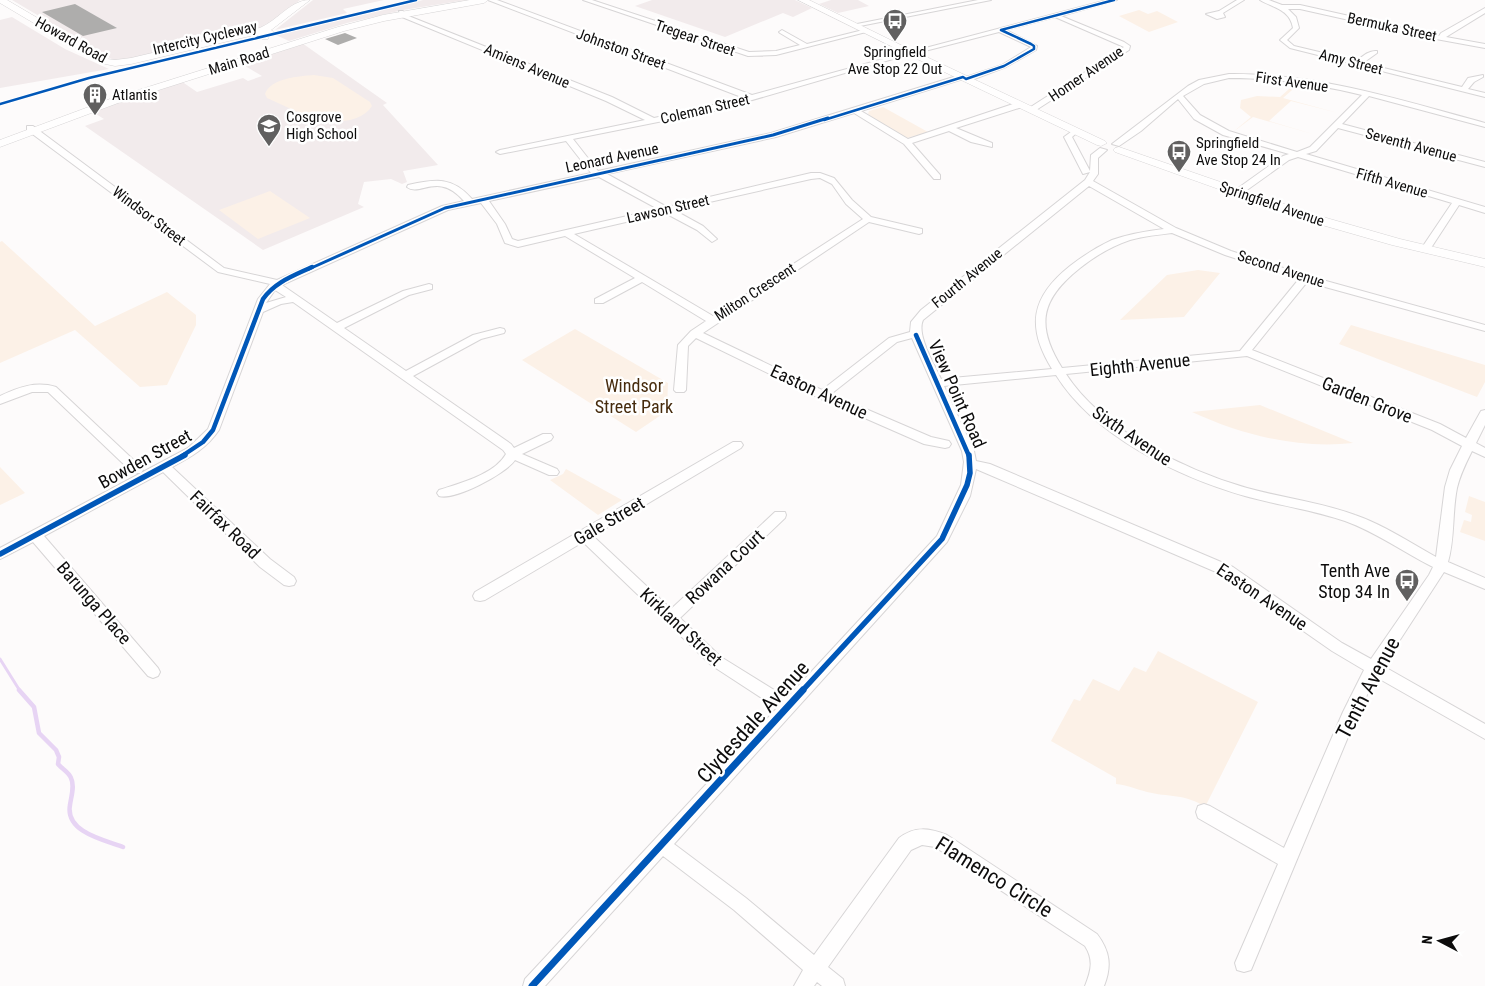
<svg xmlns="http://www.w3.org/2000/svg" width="1485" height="986" font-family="'Roboto Condensed',sans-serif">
<rect width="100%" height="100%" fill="#fdfbfb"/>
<path fill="#f2ebec" d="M12,0h288l-34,27 -141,33 -10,1z
M313,0h71l-41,9 4,4 -72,17z
M423,0h43l-63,10 -56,13 -58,18 -13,-6z
M652,0h143l17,8 -19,9 -10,-4 -58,24 -90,-31z
M831,0h27l11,6 -31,7 -19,-9z
M12,17l53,32 44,20 -109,19v-68z
M302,43l85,60 -4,2 55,60 -35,6 4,11 -5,2 -11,-5 -27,3 -6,22 6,3 -101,43 -178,-124 19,-7 -13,-8 90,-30 16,11 46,-14 5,3 14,-5 -22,-13z"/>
<path fill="#fcf1e7" d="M1139,10l9,4 9,-3 21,11 -29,10 -30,-16z
M314,75l19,3 37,24 2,4c-11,18 -41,17 -59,13l-46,-21 -2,-4c5,-16 35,-18 49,-19z
M1297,82l3,1 -17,15 55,15 -47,-12 -22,20 47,14 -63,-18 -20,15 18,-15 -11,-9 1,-8 16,-4 23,1z
M883,107l45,25 -21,6 -22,-12 -17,-12 1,-3z
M270,191l40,27 -52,21 -39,-29z
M2,241l93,85 72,-34 29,23v10l-29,60 -27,2 -65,-57 -75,33v-121z
M1198,270l22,3 -36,44 -64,3 47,-45z
M1351,325l134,40v17l-8,15 -138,-53z
M575,329l93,54 -1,28 -31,21 -114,-72z
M1260,405l93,38c-56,6 -111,-8 -161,-31z
M0,467l25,26 -25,12z
M566,469l56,31 -24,15 -48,-35 13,-6z
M1469,496l16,6v39l-25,-9 4,-12 7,2 1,-7 -7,-3z
M1158,651l100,51 -53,105c-18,-13 -38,-10 -58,-15 -11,-3 -20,-7 -31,-8v-6l-65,-37 23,-42 6,2 13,-22 26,12 15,-24 12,5z"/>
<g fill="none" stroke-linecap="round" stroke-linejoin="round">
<path stroke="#e7d4f4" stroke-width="3" d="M0,659l20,32"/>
<path stroke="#e7d4f4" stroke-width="4.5" d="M19,690l15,17 5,26 17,17 3,7 -1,7c4,5 11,8 13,14 4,8 0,19 -1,27 -5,27 34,35 53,42"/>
</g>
<path fill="#aeadac" d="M75,4l42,24 -34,8 -41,-24z
M345,33l12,5 -19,7 -13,-6z"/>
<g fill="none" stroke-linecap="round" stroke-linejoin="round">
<defs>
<path id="street" d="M488,0h9l255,95 153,-42 5,1 -192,56 -145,29 25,32 173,-38 189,-58 6,2 36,-12 29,-18 -32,-15 -82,21 -3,-2 193,-51h10l-56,16 63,26 6,4 -1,4 -96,62 -7,-2 98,-63 -69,-30 -49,13 31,16 -1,4 -30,17 -37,14 -6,-2 -102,32 47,28 108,-36h6v4l-66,21 36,15v4l-21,-5 -22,-11 -37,12 28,32v4h-6l-30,-35 -50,-31 -78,24 -169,37 60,33 144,-34h9l14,5 18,22 19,17 51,12v4l-3,1 -50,-12 -166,111 119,57 67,-52 21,-6 1,-10 10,-12 164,-130 5,-8 -7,2 -19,-37 11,-8 4,2 -7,6 18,34 1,-16 9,-7 7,2 -9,8v16l-5,7 83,47 55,23 77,25 177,49v6l-178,-49 -55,68 188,74 26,14 15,-27 4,-1v15l-9,18 9,5v9l-13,-6c-6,12 -12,24 -15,37 -5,25 -2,50 -9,74l37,16v11l-41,-17 -61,94 102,58v15l-109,-62 -18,36 -107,257 -7,2 -7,-2 -2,-7 43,-99 -80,-46 -2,-6 2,-6 6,-2 6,2 74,42 59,-136 21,-42 -32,-19 -109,-76 -247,-106 -6,27 -23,46 -273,302 72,54 68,57 85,-117c16,-12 30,-10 48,-3l150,99c13,17 15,32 7,52h-19c6,-15 9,-26 0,-40l-150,-99 -13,-2 -11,5 -83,117 15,12 2,7h-23l-5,-4 -3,4h-20l9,-16 -69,-60 -71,-54 -118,130h-22l2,-7 252,-271 -66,-43 -128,-123 -98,58 -5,1 -5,-1 -2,-4 2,-4 258,-150h8l2,3 -2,3 -148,88 78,73 104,-97h10l1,3 -1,3 -105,100 41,39 66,41 150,-162 24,-51 3,-23 -2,-11 -50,-113 -15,4 -66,52 100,43 18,4 2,3 -2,3 -4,1 -21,-4 -105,-46 -123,-60 -8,8 -2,44 -2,2h-8l-2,-2 4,-45 13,-14 15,-10 -64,-39 -39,21h-8v-4l40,-21 -70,-42 -47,11 -13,-4 -8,-19 -16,-21 -33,7 -166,75 55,38 66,-32 26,-7 3,1v4l-23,6 -65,33 62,43 67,-36 27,-7 4,1 1,2 -1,2 -23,6 -68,37 98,68 3,4 29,-14h8l2,3 -2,3 -29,14 35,15 2,3 -2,3h-8l-34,-15c-9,14 -61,41 -76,36l-2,-3 2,-3c21,-7 55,-15 67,-36l-3,-4 -210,-148 -12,2 -18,8 -44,118c-12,18 -28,27 -47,37l98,92 24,18 2,4 -2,4 -5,1 -5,-1 -24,-18 -97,-95 -119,64 114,132 2,4 -2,4 -5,2 -5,-2 -115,-134 -33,17v-11l141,-75h-8l-85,-81h-16l-32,12v-8c19,-9 36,-15 56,-9l85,80 2,3 -2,3 47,-25 20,-19 50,-130 12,-15 -52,-12 -191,-142v-4h6l191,142 53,12 165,-74 22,-5c-26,-30 -44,-4 -57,-14l1,-2c28,-6 44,-9 64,14l119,-26 -25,-32 -66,13 -4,-2 4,-2 145,-30 -39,-19 -204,-84 -3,-6h4l3,4 206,82 42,21 90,-20zM599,177l59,32 -140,32 -6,-2 -7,-15 -16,-23zM820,178l12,6 14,20 17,15 -150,97 -139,-82 91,-21 32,17 15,12 5,-3 -14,-13 -29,-16 137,-31zM1089,186l75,43c-17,2 -35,5 -52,11 -15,7 -29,16 -42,26 -39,31 -44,61 -18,103l-111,10c-6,-14 -25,-44 -18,-59zM1172,233l53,22 74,24 -59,72 -178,17c-27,-43 -21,-69 18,-100 15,-12 32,-22 50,-28 14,-4 28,-5 42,-7zM275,290l11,7 -20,6zM1247,356l185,74 30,16 -12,24 -5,17 -9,70c-27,-15 -52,-32 -81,-42 -35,-13 -72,-17 -108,-27 -62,-18 -145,-58 -181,-114zM1056,375c38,61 122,102 189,121 33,9 67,14 100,25 31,11 58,31 88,46l-4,8 -58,84 -29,-16 -109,-76 -243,-103 -14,-3 -2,-10 -30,-65z
M583,0h9l157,52 27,-1 24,-6 -20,-12 -1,-1 3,-2 25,14 60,-15 3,2 -94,24 -28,1z
M978,0h13l-136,27 -3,-2z
M1237,0h7l-21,13 2,4 -8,2 -11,-5 13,-3z
M1260,0h9l13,5h18l139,31 2,-3 44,-25v5l-39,24 39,7v4l-60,-11 -125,-28h-12l8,8 3,11 -12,12 7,6 63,15c5,-5 13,-11 20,-10v2l-14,10 99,24 6,-9 15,-3v2l-9,5 -6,7 17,4v4l-195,-49 -10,-8 13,-12c-3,-19 -20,-20 -33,-28z
M1229,74c88,-1 172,26 256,49v4l-116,-31 -27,28 143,38v5l-147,-39 -22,23 -10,3 179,53v6l-26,-8 -30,46 -3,1 -5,-3 31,-46 -154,-46 -9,3 -49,35h-6v-4l49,-35 6,-2 -66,-19 -29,-16 -16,-20 -37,32 -22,15 -7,-2 76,-58 11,-6zM1229,78c45,0 89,6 133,17l-52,52 -13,5 -68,-21 -29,-16 -17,-19 21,-12z"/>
<path id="secondary" d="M0,0h7l100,59 8,1 16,-2 119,-28c23,-1 37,-30 60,-30l-39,30 3,2 -6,3v4h-6l-3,-4 -9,1 -119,28 -16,2 -14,-3 -101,-60z
M470,0h18l-4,3 -100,18 -40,10 -226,72 -118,44v-7l110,-41 228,-72 45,-12z
M798,0h11l104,51 -2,2h-6z
M916,52l189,89 2,2 -6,3 -4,-1 -184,-88 -2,-2z
M1119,147l197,68 84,24 85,20v8l-93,-22 -84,-24 -193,-69 -2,-2 2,-2z"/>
</defs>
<use href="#street" stroke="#d7d5d6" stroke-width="2"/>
<use href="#secondary" stroke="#d7d5d6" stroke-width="1"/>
<use href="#street" fill="#fffefe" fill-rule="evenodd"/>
<use href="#secondary" fill="#fffefe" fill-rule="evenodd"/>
<defs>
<path id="cycleway-far4" d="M1001,30l113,-30
M0,104l89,-26 327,-78
M824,120l139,-43 3,2 38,-13 30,-17v-3l-3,-2 -30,-14"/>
<path id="cycleway-far3" d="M309,269l136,-61 328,-73 55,-17"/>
<path id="cycleway-far2" d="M916,335l53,121
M182,456l21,-14 10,-12 50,-131c12,-17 30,-23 49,-32"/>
<path id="cycleway-far1" d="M0,554l185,-99
M802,691l140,-152 25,-54 3,-12 -1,-18"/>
<path id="cycleway" d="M532,986l271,-296"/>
</defs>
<use href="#cycleway-far4" stroke="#fff" stroke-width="4.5"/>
<use href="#cycleway-far3" stroke="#fff" stroke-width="5"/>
<use href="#cycleway-far2" stroke="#fff" stroke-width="7"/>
<use href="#cycleway-far1" stroke="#fff" stroke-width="9"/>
<use href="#cycleway" stroke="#fff" stroke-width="10"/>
<use href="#cycleway-far4" stroke="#0057b8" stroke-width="2.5"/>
<use href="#cycleway-far3" stroke="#0057b8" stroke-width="3"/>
<use href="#cycleway-far2" stroke="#0057b8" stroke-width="4.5"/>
<use href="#cycleway-far1" stroke="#0057b8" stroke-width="5.5"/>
<use href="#cycleway" stroke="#0057b8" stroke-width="7"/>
</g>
<defs>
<symbol id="bus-pin" viewBox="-11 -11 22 30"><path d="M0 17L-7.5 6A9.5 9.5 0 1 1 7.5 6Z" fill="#616060" stroke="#fff"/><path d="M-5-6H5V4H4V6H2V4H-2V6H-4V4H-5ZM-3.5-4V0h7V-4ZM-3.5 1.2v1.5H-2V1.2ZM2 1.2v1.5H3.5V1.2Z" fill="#fff"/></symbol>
<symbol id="building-pin" viewBox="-11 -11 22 30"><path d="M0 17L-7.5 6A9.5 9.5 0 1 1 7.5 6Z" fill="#616060" stroke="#fff"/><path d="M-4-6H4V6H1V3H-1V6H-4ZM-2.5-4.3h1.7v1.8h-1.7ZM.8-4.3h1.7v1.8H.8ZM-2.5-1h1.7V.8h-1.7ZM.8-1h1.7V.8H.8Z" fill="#fff"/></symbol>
<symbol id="school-pin" viewBox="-11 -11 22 30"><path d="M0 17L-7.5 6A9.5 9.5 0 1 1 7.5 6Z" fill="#616060" stroke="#fff"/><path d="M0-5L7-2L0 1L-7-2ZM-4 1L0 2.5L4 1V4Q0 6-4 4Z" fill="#fff"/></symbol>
</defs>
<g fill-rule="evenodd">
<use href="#bus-pin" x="881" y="7" width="28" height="38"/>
<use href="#building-pin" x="81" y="81" width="28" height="38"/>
<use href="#school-pin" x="255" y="112" width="28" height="38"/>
<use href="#bus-pin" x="1165" y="138" width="28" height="38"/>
<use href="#bus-pin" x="1393" y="567" width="28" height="38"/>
</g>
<g text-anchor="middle" stroke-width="5" stroke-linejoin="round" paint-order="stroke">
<g font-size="15" fill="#0d0c0c" stroke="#fff">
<text transform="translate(1392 27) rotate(12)" y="5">Bermuka Street</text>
<text transform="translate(205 38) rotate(-13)" y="5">Intercity Cycleway</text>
<text transform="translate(695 38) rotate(19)" y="5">Tregear Street</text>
<text transform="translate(71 40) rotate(29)" y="5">Howard Road</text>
<text transform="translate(621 49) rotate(20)" y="5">Johnston Street</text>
<text transform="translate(239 61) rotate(-17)" y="5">Main Road</text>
<text transform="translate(1351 62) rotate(14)" y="5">Amy Street</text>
<text transform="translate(527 66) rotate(23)" y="5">Amiens Avenue</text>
<text transform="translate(1086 74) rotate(-34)" y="5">Homer Avenue</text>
<text transform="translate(1292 82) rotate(8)" y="5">First Avenue</text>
<text transform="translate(705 109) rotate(-13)" y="5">Coleman Street</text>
<text transform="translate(1411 145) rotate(15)" y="5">Seventh Avenue</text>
<text transform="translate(612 158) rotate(-12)" y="5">Leonard Avenue</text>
<text transform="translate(1392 183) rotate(16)" y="5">Fifth Avenue</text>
<text transform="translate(1272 204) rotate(19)" y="5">Springfield Avenue</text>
<text transform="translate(668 209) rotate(-13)" y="5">Lawson Street</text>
<text transform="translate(149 216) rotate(37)" y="5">Windsor Street</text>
<text transform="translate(1281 269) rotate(18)" y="5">Second Avenue</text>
<text transform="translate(967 278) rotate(-39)" y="5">Fourth Avenue</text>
<text transform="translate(755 292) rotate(-33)" y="5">Milton Crescent</text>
</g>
<g font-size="15" fill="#0d0c0c" stroke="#fff" text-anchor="start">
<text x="895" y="57" text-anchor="middle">Springfield<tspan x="895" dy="17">Ave Stop 22 Out</tspan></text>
<text x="112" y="100">Atlantis</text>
<text x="286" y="122">Cosgrove<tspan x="286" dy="17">High School</tspan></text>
<text x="1196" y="148">Springfield<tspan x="1196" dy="17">Ave Stop 24 In</tspan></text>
</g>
<g font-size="18" fill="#0d0c0c" stroke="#fff">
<text transform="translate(1140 365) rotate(-6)" y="6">Eighth Avenue</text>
<text transform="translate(819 392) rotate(25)" y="6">Easton Avenue</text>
<text transform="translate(957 394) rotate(66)" y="6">View Point Road</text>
<text transform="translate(1367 400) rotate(22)" y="6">Garden Grove</text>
<text transform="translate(1132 436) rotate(34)" y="6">Sixth Avenue</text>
<text transform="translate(145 459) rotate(-29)" y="6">Bowden Street</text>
<text transform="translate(609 521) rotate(-30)" y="6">Gale Street</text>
<text transform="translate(225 525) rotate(44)" y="6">Fairfax Road</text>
<text transform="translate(725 567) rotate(-43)" y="6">Rowana Court</text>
<text transform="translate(1262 597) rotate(34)" y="6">Easton Avenue</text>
<text transform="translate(94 603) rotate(49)" y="6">Barunga Place</text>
<text transform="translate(681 627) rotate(43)" y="6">Kirkland Street</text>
</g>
<g font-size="18" fill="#462b0d" stroke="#fff">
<text x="634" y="392">Windsor<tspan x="634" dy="21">Street Park</tspan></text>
</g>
<g font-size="18" fill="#0d0c0c" stroke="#fff" text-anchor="end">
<text x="1390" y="577">Tenth Ave<tspan x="1390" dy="21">Stop 34 In</tspan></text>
</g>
<g font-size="21" fill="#0d0c0c" stroke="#fff">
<text transform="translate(1368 688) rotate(-62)" y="7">Tenth Avenue</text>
<text transform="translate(753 722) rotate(-48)" y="7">Clydesdale Avenue</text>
<text transform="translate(994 877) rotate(32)" y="7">Flamenco Circle</text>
</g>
</g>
<g transform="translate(1440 941) rotate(276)" stroke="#ffffff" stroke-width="4" paint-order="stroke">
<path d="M0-4L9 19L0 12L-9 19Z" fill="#0d0c0c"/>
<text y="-8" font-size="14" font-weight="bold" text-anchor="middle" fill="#0d0c0c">N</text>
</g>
</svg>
